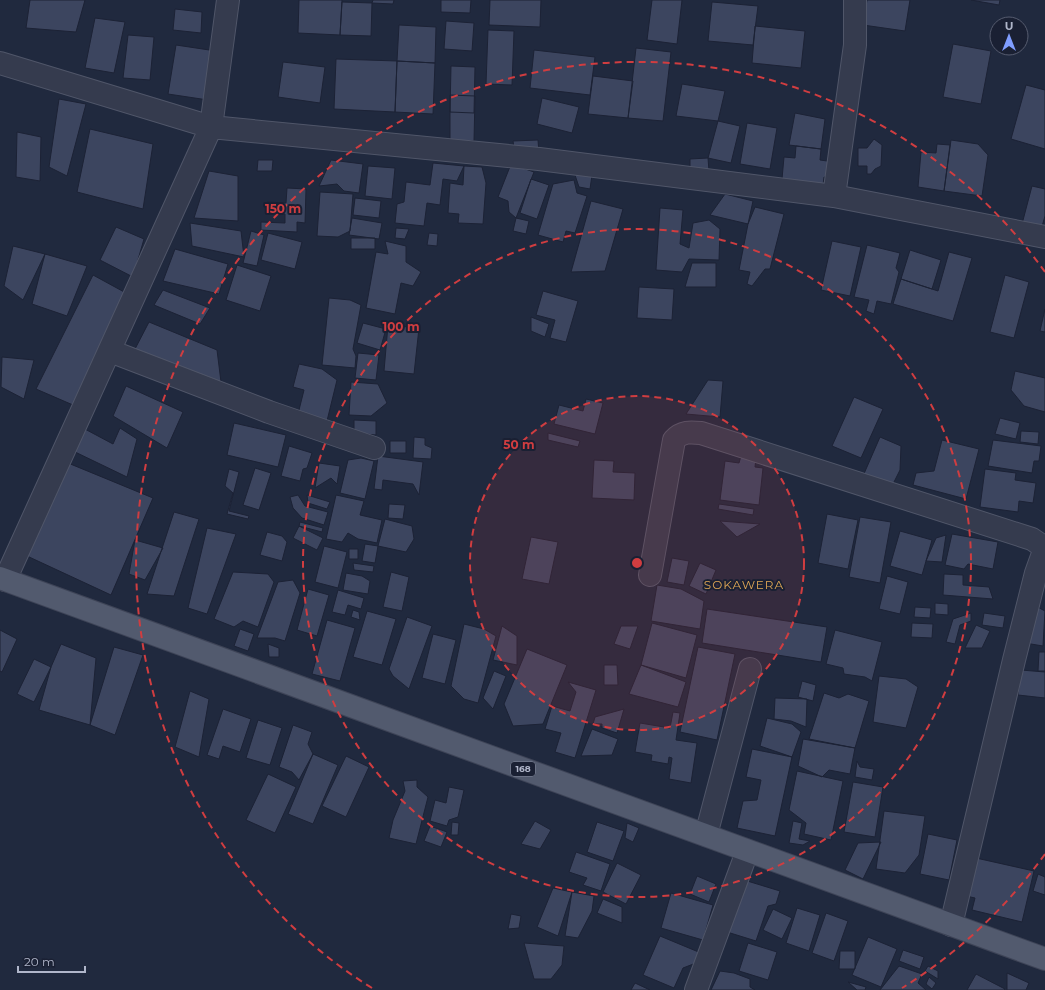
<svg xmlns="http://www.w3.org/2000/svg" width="1045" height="990" font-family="Montserrat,sans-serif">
<rect width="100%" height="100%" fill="#20293e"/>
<path fill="#3c455f" stroke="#1c2235" d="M30,0h55l-9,32 -50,-4z
M299,0h43l-2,35 -42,-2z
M373,0h21l-1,4 -21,-1z
M441,0h30l-1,13 -29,-1z
M490,0h51l-1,27 -51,-2z
M652,0h30l-5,44 -30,-4z
M867,0h43l-5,31 -42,-6z
M971,0h29l-1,5z
M342,2l30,1 -1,33 -31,-1z
M712,2l46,4 -5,39 -45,-4z
M175,9l27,3 -1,21 -28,-3z
M95,18l30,4 -11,51 -29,-5z
M446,21l28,2 -2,28 -28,-2z
M399,25l37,2 -1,36 -38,-2z
M755,26l50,5 -4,37 -49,-5z
M488,30l26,1 -2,54 -26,-1z
M128,35l26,2 -4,43 -27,-2z
M953,44l38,7 -10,53 -38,-7z
M176,45l40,6 -8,49 -40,-6z
M636,48l35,4 -8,69 -35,-3z
M534,50l61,7 -5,38 -60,-7z
M336,59l61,2 -2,51 -61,-3z
M397,61l38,2 -2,51 -38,-2z
M283,62l42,5 -5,36 -42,-6z
M451,66l24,1 -1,46 -24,-1z
M593,76l40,5 -5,37 -40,-4z
M682,84l43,7 -7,30 -42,-5z
M1026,85l19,5v59l-34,-10z
M450,95l25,1 -1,45 -24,-1z
M542,98l37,9 -7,26 -35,-9z
M59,99l27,5 -19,72 -18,-9z
M795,113l30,6 -4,30 -32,-4z
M718,121l22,5 -9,37 -23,-5z
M747,123l30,5 -7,41 -30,-5z
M90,129l63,15 -10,65 -66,-17z
M17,132l24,5 -1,44 -24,-4z
M874,139l8,6 -1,21 -6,3 -4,5h-4v-8h-9v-18h9z
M538,140l1,13 -25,-5 -1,-7z
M951,140l27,4 10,11 -6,41 -38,-5z
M937,144l13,1 -6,46 -26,-4 3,-35 15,1z
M796,146l25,3 -1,11 14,2 -2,16 -8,-1 -1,8 -41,-6 2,-22 11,1z
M708,158l1,13 -19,1v-13z
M258,160h15l-1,11h-15z
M331,160l32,4 -4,29 -15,-2 -7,-7 -18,2z
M433,163l31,3 -7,15 -14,-2 -3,26 -13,-2 -3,23 -29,-3 2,-19 7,-2 2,-20 24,3z
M511,164l23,8 -18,46 -7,-6 -1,-11 -10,-4z
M368,166l27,2 -3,31 -27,-3z
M464,166l18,1 4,16 -3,41 -25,-1 1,-9 -11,-1 2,-30 13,2z
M209,171l29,5v45l-44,-3z
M574,172l18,3 -2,14 -11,-2z
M531,179l18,6 -12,34 -17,-6z
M574,180l3,13 10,3 -12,37 -9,-2 -3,11 -25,-7 15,-51z
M1032,186l13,3v27l-4,14 -19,-6z
M287,188l19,1 -1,34 -8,-1v10l-36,-2v-8l24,1v-9l-14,-1 -4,-11 19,1z
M320,192l33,2 -3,37 -12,6 -21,-1z
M725,194l28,7 -5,23 -38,-9z
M355,198l26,3 -2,17 -26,-3z
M591,201l32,8 -18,62 -34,1z
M755,207l29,7 -14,55h-5l-13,17 -5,-2 3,-12 -11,-2 9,-46z
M660,208l23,2 -3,34 9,4 4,-25 16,-3 11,9 -1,31 -30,-1 -7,13 -26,-2z
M352,218l30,5 -3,16 -30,-4z
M516,218l13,3 -3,13 -13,-3z
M190,223l51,8 3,26 -52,-11z
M116,227l28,12 -11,38 -33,-17z
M396,228l13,1 -4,10 -10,-1z
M251,231l13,4 -7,31 -14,-3z
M268,233l34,9 -7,27 -34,-9z
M429,233l9,1 -1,12 -10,-1z
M351,238h24v11h-24z
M385,241l21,5v16l15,10 -8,14 -12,-3 -6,31 -29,-6 10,-56 12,2z
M832,241l29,6 -11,49 -29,-6z
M867,245l33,8 -4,15 3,4 -8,32 -14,-3 -3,13 -8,-3 3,-11 -15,-3z
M13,246l32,8 -22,46 -19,-14z
M175,249l53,15 -9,30 -56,-13z
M910,250l31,10 -9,29 -31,-10z
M949,252l23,6 -19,63 -60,-17 8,-25 37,12z
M45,254l42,12 -20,50 -35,-12z
M692,263h24v24h-31z
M237,265l34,11 -11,35 -34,-11z
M93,275l33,18 -53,112 -37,-16z
M1005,275l24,7 -15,56 -24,-6z
M639,287l35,2 -2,31 -35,-2z
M163,290l47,18 -10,16 -46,-19z
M543,291l35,10 -12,41 -16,-4 5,-18 -19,-5z
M329,298l21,2 11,5 -8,44 3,7 -1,12 -33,-3z
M1045,309v23l-5,-1z
M531,317l18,7 -4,13 -14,-6z
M149,322l68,28 4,32 -86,-33z
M363,323l23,6 -6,21 -23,-7z
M388,325l31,3 -5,46 -30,-3z
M358,353l21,2 -3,25 -21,-2z
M2,357l32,3 -10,39 -23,-12z
M299,364l23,5 15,11 -11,45 -29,-7 7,-28 -11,-3z
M1015,371l30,7v34l-21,-6 -13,-16z
M708,380l15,1 -3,36 -34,-3z
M351,382l27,2 9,19 -16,13 -22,-1z
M126,386l57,26 -16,36 -54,-32z
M854,397l29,12 -22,49 -29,-12z
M586,399l17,4 -8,31 -41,-10 5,-19 24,6z
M1000,418l20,5 -4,16 -21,-5z
M354,420l22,1v14l-22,-2z
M234,423l52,12 -8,32 -51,-12z
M83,428l30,16 7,-16 17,11 -10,38 -54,-26z
M1021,431l18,1 -1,12 -18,-2z
M548,433l32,8 -2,6 -30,-7z
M414,437l11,1v7l7,3 -1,11 -18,-1z
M880,437l21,9 -1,24 -9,18 -28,-12z
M942,440l37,9 -13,50 -53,-14 3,-12 18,-2z
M993,440l48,6 -2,15h-5l-2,12 -44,-7z
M390,441h16v12h-16z
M289,446l23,7 -5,15 -4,1 -3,12 -19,-5z
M378,456l45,6 -4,33 -6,-11 -30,-4 -1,10 -8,-1z
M741,456l15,2 -1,9 8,1 -4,37 -39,-5 5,-39 14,2z
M361,458l13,3 -9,38 -25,-6 8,-33z
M594,460l20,1 -1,11 22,1 -1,27 -42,-2z
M68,463l85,35 -42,97 -84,-39z
M319,463l21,3 -3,18 -6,-6 -16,10z
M255,468l16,5 -12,37 -16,-5z
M229,469l10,3 -10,39 20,5 -1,3 -21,-5 6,-21 -8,-7z
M985,469l31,4 -1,7 21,3 -3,20 -14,-2 -1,11 -38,-5z
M298,495l7,11 23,6 -4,13 -22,-7 -9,-10 -3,-11z
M307,495l23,7 -3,7 -19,-6z
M336,495l28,6 -4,14 22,5 -5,23 -19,-4 -10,-6 -6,9 -16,-3z
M389,504l16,1 -2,14 -15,-1z
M719,504l35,5 -1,6 -35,-6z
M174,512l25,7 -25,77 -27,-2z
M827,514l31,6 -10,49 -30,-6z
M860,517l31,5 -11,61 -31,-6z
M385,519l27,7 2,13 -8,13 -28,-6z
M720,521l40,3 -23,13z
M300,522l23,6 -1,4 -23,-6z
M299,526l24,12 -6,12 -24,-12z
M207,528l29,6 -29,80 -19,-6z
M900,531l32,9 -10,35 -32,-9z
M267,532l15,4 5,6 -5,19 -22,-6z
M952,534l46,8 -5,27 -25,-5 -4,5 -19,-4z
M946,535l-4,27 -16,-1 10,-23z
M531,537l27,5 -9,42 -27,-5z
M135,540l28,8 -18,32 -16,-6z
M365,544l13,2 -3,17 -13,-2z
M324,546l23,6 -9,36 -23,-6z
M349,549h9v10h-9z
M672,558l17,3 -5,24 -17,-3z
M353,563l21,3 -1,6 -19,-2z
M700,563l16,7 -10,24 -17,-8z
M233,572l35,2 6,8 -16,45 -15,-6 -9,6 -20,-8z
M391,572l18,5 -7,34 -19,-4z
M346,573l16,3 8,5 -2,13 -25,-4z
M944,574l19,1v10l26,2 4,12 -50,-4z
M887,576l21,6 -8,32 -21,-5z
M293,580l7,13 -15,48 -10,-3h-18l21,-56z
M657,585l24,4 23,12 -4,28 -49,-8z
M308,589l21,6 -12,41 -20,-6z
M338,590l26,8 -3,11 -13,-4 -3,10 -13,-3z
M935,603l13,1v11l-13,-1z
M1030,603l15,8 -2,35 -18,-3z
M915,607l16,1 -1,10 -16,-1z
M707,609l120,18 -6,35 -119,-19z
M353,610l6,2 1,8 -9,-3z
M367,611l29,8 -14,46 -29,-8z
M971,613v8l-11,4 -5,19 -9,-2 7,-23z
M984,613l21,3 -2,12 -21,-3z
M407,617l25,9 -23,63 -16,-13 -4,-7z
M327,620l28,8 -15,53 -28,-7z
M652,623l45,12 -11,43 -45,-13z
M912,623l21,1 -1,14 -21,-1z
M464,624l20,5 12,7 -18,67 -14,-4 -13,-13z
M976,625l14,6 -8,17h-17z
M502,626l15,10v29l-24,-5z
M621,626h17l-8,23 -16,-5z
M240,629l14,5 -6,17 -14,-5z
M0,630l17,9 -15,33 -2,-1z
M835,630l47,12 -10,39 -7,-4 -21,-3 -1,-6 -17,-4z
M433,634l23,6 -11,44 -23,-6z
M61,644l35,14 -6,67 -51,-15 12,-43z
M268,644l11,4v9h-10z
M114,647l29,8 -28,80 -25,-10z
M698,647l37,7 -18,86 -37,-8z
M527,649l40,16 -24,59 -30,2 -9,-22z
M1039,652h6v19h-7z
M34,659l17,8 -17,35 -17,-8z
M604,665h13l1,20h-14z
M641,665l45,17 -8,25 -49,-13z
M1021,670l24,2v26l-27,-3z
M494,671l12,5 -13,33 -10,-11z
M879,676l27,3 12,8 -12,41 -33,-6z
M802,681l14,4 -3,16 -15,-4z
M568,682l28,8 -21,68 -20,-6 6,-19 -16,-4 7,-23 18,5 6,-19z
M190,691l19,8 -10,58 -24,-10z
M824,693l15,5 9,-4 21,7 -14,47 -46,-9z
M775,698l32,1 -1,28 -15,-6 -17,-2z
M223,709l28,10 -11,33 -17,-6 -4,13 -12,-4z
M624,709l-7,24 -15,-5v-4h-9l2,-7z
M673,712l7,1 -4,27 21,3 -6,40 -22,-4 3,-21 -3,-1 -1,7 -17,-3 1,-6 -17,-3 5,-29 30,5z
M767,718l25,6 9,8 -9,25 -32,-11z
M258,720l24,8 -12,37 -24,-7z
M293,725l19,7 -4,12 5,10 -14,26 -7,-8 -13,-5z
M592,729l26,10 -6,16 -31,1z
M803,739l52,9 -5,26 -21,-4 -7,7 -24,-11z
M752,749l40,8 -17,79 -38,-8 6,-27 14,-1 4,-20 -15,-3z
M313,754l25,11 -25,59 -25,-10z
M346,756l23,11 -23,50 -24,-11z
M857,761l3,6 14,2 -2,11 -17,-3z
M797,771l46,10 -12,59 -27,-6 2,-11 -17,-13z
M268,774l28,13 -21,46 -29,-13z
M417,780v7l11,10 -12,47 -27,-6 4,-18 12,-29 -2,-10z
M853,782l30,5 -8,50 -31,-5z
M449,787l15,3 -6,27 -9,3 -2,6 -17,-5 5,-21 11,3z
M884,811l41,5 -6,39 -14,18 -29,-4z
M535,821l16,9 -11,19 -19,-5z
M793,821l9,2 -3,16 11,2 -7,4 -14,-2z
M452,822l7,1 -1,12h-7z
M597,822l27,9 -11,30 -26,-9z
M627,823l12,5 -6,14 -8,-4z
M430,826l17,6 -6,15 -17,-6z
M928,834l29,6 -8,40 -29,-6z
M881,842l-18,37 -18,-9 13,-27z
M576,852l34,12 -9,27 -18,-6 4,-7 -18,-6z
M976,858l58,13 -12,51 -50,-12 3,-12 -9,-2z
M617,863l24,12 -15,29 -23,-12z
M1038,874l7,3v18l-12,-4z
M697,876l19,8 -7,18 -19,-8z
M744,880l36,11 -4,13 -8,2 -12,35 -29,-9z
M553,888l19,4 -14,44 -21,-9z
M572,892l22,4 -2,15 -14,27 -13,-2z
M671,893l42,12 -10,35 -42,-12z
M603,899l19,8v16l-25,-10z
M797,908l23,7 -11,36 -23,-8z
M773,909l19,9 -10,21 -19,-9z
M826,913l22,8 -14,40 -22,-8z
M511,914l10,2 -2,12 -11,1z
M660,936l41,17 -5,10 -13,5 -9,20 -31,-13z
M868,937l29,12 -16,38 -29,-12z
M524,943l40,3 -2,19 -11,14h-17z
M748,943l29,9 -9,28 -29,-9z
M903,950l21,7 -4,12 -21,-8z
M840,951h15v18h-16z
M899,966l23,8 -4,9 8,7h-46z
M928,966l10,5v8l-13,-8z
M720,971l14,2 16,6v8l5,3h-44z
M1007,973l22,10 -3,7h-19z
M976,974l29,15 -1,1h-37z
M929,977l7,6 -4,6 -6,-5z
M848,982l18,5 -1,3h-8z
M635,983l15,7h-19z"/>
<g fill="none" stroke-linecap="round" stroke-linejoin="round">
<defs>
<path id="minor" d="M0,63l211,64 328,32 295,37 211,41
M834,196l21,-151v-45
M110,351l159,61 105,36
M650,575l24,-135c8,-9 17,-8 27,-7l331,106 13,9 -9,25 -22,87 -63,265
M5,580l206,-453 17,-127
M706,835l44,-166
M696,990l51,-138"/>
<path id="major" d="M0,578l1045,381"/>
</defs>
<use href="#minor" stroke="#505669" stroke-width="24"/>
<use href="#major" stroke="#3e4457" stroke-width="24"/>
<use href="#minor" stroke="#353b4e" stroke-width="22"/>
<use href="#major" stroke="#525a6e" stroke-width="22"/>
</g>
<circle cx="637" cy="563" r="167" fill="#d03d40" fill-opacity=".12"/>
<g fill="none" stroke="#d03d40" stroke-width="2" stroke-dasharray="7 5">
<circle cx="637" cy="563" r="167"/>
<circle cx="637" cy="563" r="334"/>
<path d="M1045 854A501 501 0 0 1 902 988M372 988A501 501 0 1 1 1045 272"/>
</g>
<g text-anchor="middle" stroke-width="4" stroke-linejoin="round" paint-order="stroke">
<rect fill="#1a2033" stroke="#83899d" stroke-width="1" x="511" y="762" width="24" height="14" rx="3"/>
<g font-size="9" font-weight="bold" fill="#b0b6ca">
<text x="523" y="772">168</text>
</g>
<g font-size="12" letter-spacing="1" fill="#dfa655" stroke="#1a2033">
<text x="744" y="589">SOKAWERA</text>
</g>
</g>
<circle cx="637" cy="563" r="6" fill="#d03d40" stroke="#1a2033" stroke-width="2"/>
<g font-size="12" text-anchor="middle" font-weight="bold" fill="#d03d40" stroke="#1a2033" stroke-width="4" stroke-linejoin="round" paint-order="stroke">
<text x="283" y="213">150 m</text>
<text x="401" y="331">100 m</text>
<text x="519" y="449">50 m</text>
</g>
<g transform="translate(1009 36)"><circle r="19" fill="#1a2033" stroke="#565c6f"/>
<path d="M0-3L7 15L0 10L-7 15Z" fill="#7f9dff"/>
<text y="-6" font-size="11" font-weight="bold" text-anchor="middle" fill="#b0b6ca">U</text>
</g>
<path d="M18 966v6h67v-6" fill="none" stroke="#b0b6ca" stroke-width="2"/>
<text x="24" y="966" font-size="12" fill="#b0b6ca" stroke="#1a2033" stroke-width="3" paint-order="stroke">20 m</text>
</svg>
